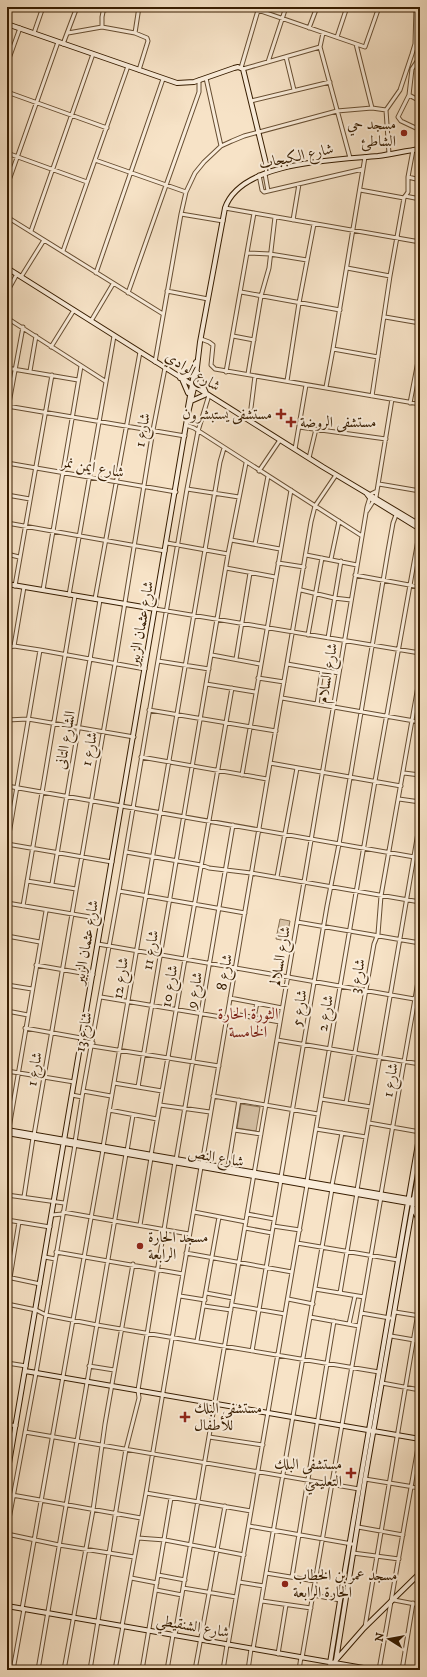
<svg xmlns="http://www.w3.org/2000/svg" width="427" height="1677" font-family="'IM FELL DW Pica',Amiri,serif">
<rect width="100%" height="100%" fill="#f7e3c7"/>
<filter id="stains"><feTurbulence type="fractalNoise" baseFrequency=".005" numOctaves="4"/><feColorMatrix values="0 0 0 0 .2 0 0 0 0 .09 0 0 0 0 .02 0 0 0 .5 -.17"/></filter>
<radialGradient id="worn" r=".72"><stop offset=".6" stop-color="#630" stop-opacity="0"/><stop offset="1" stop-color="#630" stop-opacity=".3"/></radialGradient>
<path fill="#d6c1a5" stroke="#866f53" d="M280,919l10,2 -4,20 -10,-2z
M241,1104l19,3 -4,24 -19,-3z"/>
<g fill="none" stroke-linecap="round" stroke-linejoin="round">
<defs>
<path id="street" d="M249,7l116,40 14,-40
M7,10l1,-3
M103,11l9,-4
M102,27v-10l2,-10
M309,28l8,-21
M34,33l9,-26
M68,33l34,-6 33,6 12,5 1,3 -9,29
M135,33l4,-26
M323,33l-3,14 30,111
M337,37l10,-30
M63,44l14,-37
M356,44l16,64
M286,57l8,33
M420,57l-8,12 -3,26 -11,22 3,4 19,9
M268,62l18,-55
M7,64l13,-36
M241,68l18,-61
M243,69l77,-22
M206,78l15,68
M7,92l100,36
M409,95l11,6
M251,101l79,-19
M7,153l80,29
M389,154l-3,-44 14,-20 12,-36 3,-10 1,-37
M95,160l91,32
M265,174l3,17
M259,175l3,15 2,2 99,-23
M408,177l12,3
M7,186l51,-144
M360,190l44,8
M405,196l15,3
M225,208l195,34
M181,214l42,7
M7,217l156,97
M293,220l6,-36
M31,231l62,-177
M63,251l65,-185
M248,253l22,1 37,6
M347,268l43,8
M96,273l67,-194
M21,277l23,-37
M167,291l41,8
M7,292l10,-18
M241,292l99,18
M128,293l71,-201v-12
M385,317l35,6
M7,318l98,63
M91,321l22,-37
M233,336l21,4
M201,339l8,3 4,3 -2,20 4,4 205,35
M51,347l23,-37
M333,349l45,8
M155,362l26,-148 5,-22 9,-19 9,-11 17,-16 11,-5 12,-5 93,-25 35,-3 14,2
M7,368l71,12
M30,371l6,-35
M226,372l28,-159
M248,374l13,-78 8,-28 6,-51
M287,381l12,-78 15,-79
M326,387l7,-38 32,-192
M372,396l18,-120 14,-78 4,-6v-15l5,-27
M410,403l10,-52
M7,406l178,30
M251,408l4,-32
M7,414l16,-87
M186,425l8,3 168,108
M299,427l87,12
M295,449l11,-64
M309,458l7,-29
M7,463l169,29
M259,471l21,-31
M379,484l41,7
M187,489l52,8
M418,491l2,-13
M7,495l23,4
M367,511l9,-14 16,-98
M7,523l158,28
M231,540l49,9
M167,543l61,11
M255,544l13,-68
M7,554l12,3
M306,555l51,10
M331,559l8,-38
M278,563l26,4
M226,568l49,9
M355,575l65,12
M15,586l37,-211
M43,590l38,-224
M301,590l33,8 17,2
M69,595l45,-259
M95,599l45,-247
M155,609l265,44
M308,635l14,-77
M328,638l13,-77
M14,646l10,-59
M7,648l7,-2 26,4 105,19
M212,655l48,9
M236,659l14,-86
M158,661l51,8
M287,664l52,9
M258,678l26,4
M206,684l49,8
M282,698l138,24
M317,704l5,-33
M149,710l127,21
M7,720l21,-1 106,18
M141,757l126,22
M270,763l131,23
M404,773l16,2
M242,775l49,-285
M7,786l413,72
M399,799l21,3
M7,844l105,18
M7,846l33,-196
M126,852l75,13 8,3 42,5 169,29
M277,877l20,-109
M27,881l49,8
M52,884l48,-284
M119,891l126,22
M7,903l95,16
M23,906l52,-310
M297,922l123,21
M7,936l33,6
M98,944l322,56
M36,965l57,10
M7,985l25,4
M101,997l126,21
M230,998l52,10
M7,1011l21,4
M228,1013l52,9
M254,1017l3,-14
M25,1028l56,10
M277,1040l143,24
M81,1041l12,2
M92,1046l127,20
M7,1071l67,11
M114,1083l48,8
M138,1087l90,-533 18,-91
M83,1091l28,5
M72,1095l10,2
M213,1096l105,18
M321,1099l50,8
M346,1103l28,-159 4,-10 3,-38 39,-221
M160,1105l50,7
M109,1110l48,9
M369,1123l51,9
M316,1129l50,8
M234,1130l27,4
M34,1135l81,-471 38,-234 12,-62
M7,1140l39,-229
M75,1142l8,-51 36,-200 68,-402 11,-58 11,-36
M103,1147l117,-685 4,-14
M127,1151l6,-36
M151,1155l81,-467
M176,1160l57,-335
M202,1164l109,-642 4,-16 21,-31
M228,1168l11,-68
M281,1177l46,-271 12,-62 49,-293 5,-28 3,-8
M307,1181l68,-400 45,-252
M332,1185l10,-52
M357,1190l63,-369
M381,1194l39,-224
M7,1195l57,8
M24,1197l9,-59
M63,1212l126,22
M194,1212l52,10
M247,1214l27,5
M52,1215l10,-1
M7,1220l43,7
M140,1225l11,-67
M273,1226l27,4
M245,1228l27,5
M297,1243l101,17
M56,1252l127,22
M186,1253l106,19
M45,1257l10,2
M7,1277l33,7
M10,1278l9,-56
M315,1289l49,8
M206,1293l27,5
M340,1293l17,-100
M180,1296l25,4
M288,1299l25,5
M7,1304l29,6 10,5 51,10 282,47
M232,1305l53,9
M204,1306l27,4
M395,1312l25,4
M361,1313l29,5
M310,1317l49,9
M349,1324l6,-28
M391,1336l29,5
M197,1341l22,-124
M252,1351l29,-171
M7,1363l19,3
M89,1366l25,4
M382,1383l38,7
M7,1424l9,2
M25,1432l334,57
M209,1437l54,8
M365,1479l55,9
M146,1493l105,18
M12,1495l129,23
M249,1526l103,18
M358,1527l45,8
M7,1530l29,-157 39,-228
M7,1534l52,11 75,12
M138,1538l27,2 79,15
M353,1553l46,6
M266,1573l49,8
M158,1575l27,5
M292,1577l42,-256
M131,1578l26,5
M239,1582l25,4
M183,1588l53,9
M156,1590l26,5
M313,1595l27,5
M394,1600l26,5
M262,1601l49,7
M22,1609l81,-459
M122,1626l24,-133 55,-326
M365,1627l55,-326
M175,1635l129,-753 63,-375 4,-13 6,-3
M228,1645l79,-460
M253,1649l79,-460
M278,1654l8,-49
M302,1658l79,-461
M13,1670l11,-61
M38,1670l88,-516
M64,1670l29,-160 12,-86 28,-160
M90,1670l36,-221 13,-51 -1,-8 37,-228
M115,1670l8,-44
M142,1670l29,-172
M167,1670l6,-35
M195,1670l30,-164
M223,1670l4,-25
M248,1670l3,-21
M299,1670l2,-13
M379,1670l41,-234
M402,1670l11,-67"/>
<path id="secondary" d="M7,24l170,59 17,-1 40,-14 4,-1 5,2 25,103
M7,268l316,199 97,58
M197,372l9,21
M180,378l8,-2 5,-5
M182,379l6,14
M191,401l16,-7
M188,407l8,-45
M367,494l3,4 50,31
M7,584l148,25
M7,1130l413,71
M7,1133l413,72
M413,1208l7,14
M25,1371l395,68
M7,1475l181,-1062 7,-29 5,-42 25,-134c16,-47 111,-48 153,-52 14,-2 28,-5 42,-7
M7,1606l368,64
M336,1660l28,-32 56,-55
M332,1668l4,-8 29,-181 55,-315
M331,1670l-1,-7 14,-87 76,-444"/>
</defs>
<use href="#street" stroke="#674e32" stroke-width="5"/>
<use href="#secondary" stroke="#371d01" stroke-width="6"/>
<use href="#street" stroke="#faeddb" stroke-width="3"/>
<use href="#secondary" stroke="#faeddb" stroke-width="4"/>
</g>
<g fill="#8f2418" stroke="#faeddb" stroke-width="1.5">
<circle cx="404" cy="133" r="4"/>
<path d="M279 408h4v4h4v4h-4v4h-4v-4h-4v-4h4z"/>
<path d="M289 416h4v4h4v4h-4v4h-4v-4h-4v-4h4z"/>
<circle cx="140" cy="1246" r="4"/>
<path d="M183 1411h4v4h4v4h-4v4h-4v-4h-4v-4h4z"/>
<path d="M349 1467h4v4h4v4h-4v4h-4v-4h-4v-4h4z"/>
<circle cx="285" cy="1584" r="4"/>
</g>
<g text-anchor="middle" stroke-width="4" stroke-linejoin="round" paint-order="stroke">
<g font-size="15" fill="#371d01" stroke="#faeddb" text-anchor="start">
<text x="396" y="129" text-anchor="end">مسجد حي<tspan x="396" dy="17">الشاطئ</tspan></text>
<text x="272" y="419" text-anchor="end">مستشفى يستبشرون</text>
<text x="300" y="427">مستشفى الروضة</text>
<text x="148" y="1242">مسجد الحارة<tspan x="148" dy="17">الرابعة</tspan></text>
<text x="194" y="1413">مستشفى البلك<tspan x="194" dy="17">للأطفال</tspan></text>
<text x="342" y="1469" text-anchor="end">مستشفى البلك<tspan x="342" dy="17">التعليمي</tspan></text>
<text x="293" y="1580">مسجد عمر بن الخطاب<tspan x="293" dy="17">الحارة الرابعة</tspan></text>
</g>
<g font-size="15" fill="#371d01" stroke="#faeddb">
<text transform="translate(296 156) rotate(-12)" y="5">شارع الكبجاب</text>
<text transform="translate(193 371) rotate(32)" y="5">شارع الوادي</text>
<text transform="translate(142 430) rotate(-80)" y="5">شارع 1</text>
<text transform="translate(93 467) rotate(10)" y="5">شارع ايمن نمر</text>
<text transform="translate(141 623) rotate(-80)" y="5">شارع عثمان الزبير</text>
<text transform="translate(327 673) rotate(-80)" y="5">شارع السلام</text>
<text transform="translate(65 740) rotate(-80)" y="5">الشارع التانى</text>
<text transform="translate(89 749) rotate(-79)" y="5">شارع 1</text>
<text transform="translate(86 942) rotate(-80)" y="5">شارع عثمان الزبير</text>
<text transform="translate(150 950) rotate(-80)" y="5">شارع 11</text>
<text transform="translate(280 956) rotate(-80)" y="5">شارع السلالم</text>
<text transform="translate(224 972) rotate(-80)" y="5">شارع 8</text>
<text transform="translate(357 976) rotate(-80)" y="5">شارع 3</text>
<text transform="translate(120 978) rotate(-81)" y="5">شارع 12</text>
<text transform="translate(169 986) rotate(-80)" y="5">شارع 10</text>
<text transform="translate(194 990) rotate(-79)" y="5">شارع 9</text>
<text transform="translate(299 1008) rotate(-81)" y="5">شارع 5</text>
<text transform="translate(325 1013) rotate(-80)" y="5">شارع 2</text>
<text transform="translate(83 1032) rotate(-79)" y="5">شارع 13</text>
<text transform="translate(34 1069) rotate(-80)" y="5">شارع 1</text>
<text transform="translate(390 1080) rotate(-80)" y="5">شارع 1</text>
<text transform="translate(216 1157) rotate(10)" y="5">شارع النص</text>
<text transform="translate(193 1626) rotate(10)" y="5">شارع الشنقيطي</text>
</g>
<g font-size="16" fill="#7a1f14" stroke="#faeddb">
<text x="248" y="1019">الثورة الحارة<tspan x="248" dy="18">الخامسة</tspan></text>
</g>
</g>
<rect width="427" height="1677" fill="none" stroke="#f7e3c7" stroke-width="24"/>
<rect x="8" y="8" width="411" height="1661" fill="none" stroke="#371d01" stroke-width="2"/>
<rect x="12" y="12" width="403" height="1653" fill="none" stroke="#371d01"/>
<g transform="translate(389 1639) rotate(281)" stroke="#faeddb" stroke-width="3" paint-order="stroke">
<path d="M0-3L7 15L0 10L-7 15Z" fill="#371d01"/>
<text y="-6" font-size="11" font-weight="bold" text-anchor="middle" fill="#371d01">N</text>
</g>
<rect width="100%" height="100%" filter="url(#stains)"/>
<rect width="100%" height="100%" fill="url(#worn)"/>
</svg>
